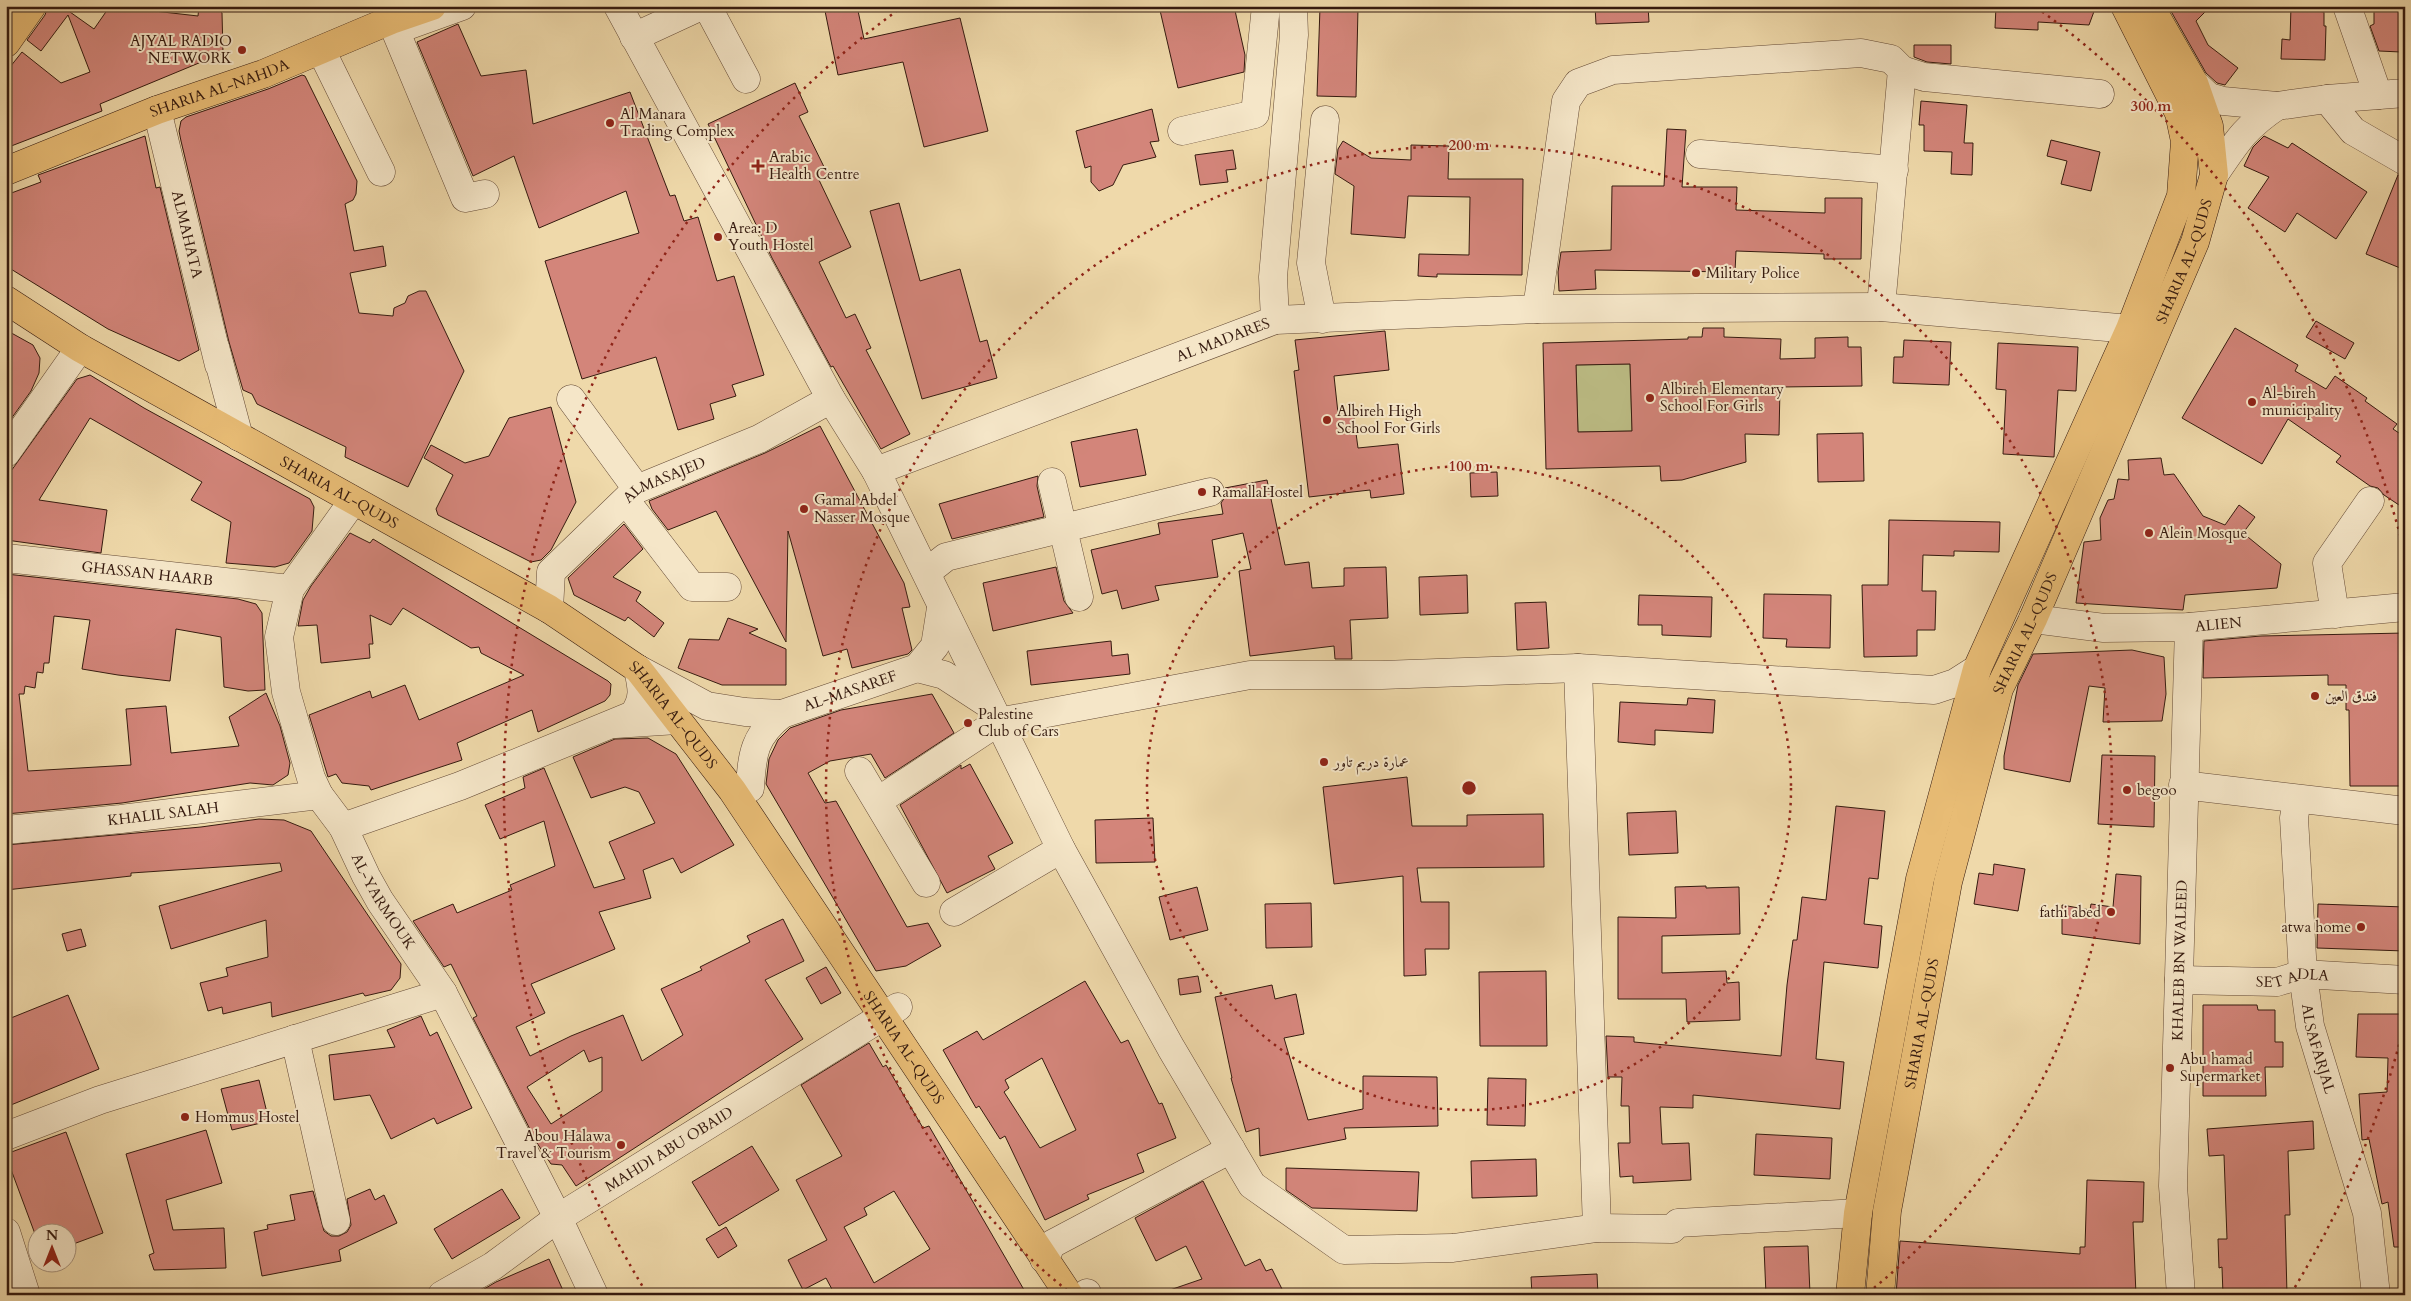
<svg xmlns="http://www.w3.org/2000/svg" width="2411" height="1301" font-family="Cardo,Amiri,serif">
<rect width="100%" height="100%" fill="#efd9aa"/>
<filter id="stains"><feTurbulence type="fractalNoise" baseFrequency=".004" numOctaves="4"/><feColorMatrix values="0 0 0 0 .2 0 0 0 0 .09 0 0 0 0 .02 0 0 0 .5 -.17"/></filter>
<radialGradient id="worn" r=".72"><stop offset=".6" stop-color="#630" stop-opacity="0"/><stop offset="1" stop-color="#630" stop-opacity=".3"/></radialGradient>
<path fill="#bdbe86" stroke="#796c4a" d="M1630,364l2,67 -54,1 -2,-67z"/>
<path fill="#d3857a" stroke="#351a0f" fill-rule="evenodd" d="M48,6h26l-4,6 24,17 16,-23 88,10 1,-10h18l5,7 1,40 -123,51 2,7 -96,37v-76l16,-20 39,31 29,-11 -22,-57 -27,36 -14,-11 18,-25z
M824,6h33l7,33 96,-21 28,113 -64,16 -21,-85 -65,13z
M1159,6h75l11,49 -1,17 -66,16z
M1595,6h53l1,16 -53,2z
M1996,6h100l-7,19 -51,-3v8l-43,-2z
M2168,6h43l-15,15 12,24 30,23 -13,17 -8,-2 -11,-10z
M2291,6h24v5l9,1v14h2l-1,34 -44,-1 1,-20 8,1z
M2374,6h29l-2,46 -22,-1 -9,-25 4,-2z
M1320,7l38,1 -2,89 -39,-1z
M458,24l23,52 45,-6 7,54 97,-32 40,104 5,-1 9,26 14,-4 19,64 17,-5 30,99 -32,10 4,11 -26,8 4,15 -36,11 -22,-73 -74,22 -37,-118 94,-28 -13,-42 -87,37 -25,-72 -41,20 -56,-134z
M1914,45h37v19l-24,-2 -13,-5z
M302,75l3,1 52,105 -1,13 -3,6 -8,4 9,47 29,-5 3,20 -36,7 9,40 34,3 1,-8 11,-5 3,-7 11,-5h7l38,80 -56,116 -63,-30 1,-10 -89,-43 -5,-10 -9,-4 -14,-48 -48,-201 -2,-10 2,-10 5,-4 82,-28z
M795,83l13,29 -9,4 29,59 -9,5 32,67 -32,15 27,56 9,-4 16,34 -5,2 44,84 -29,15 -48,-83 -2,1 -59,-109 -64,-134z
M1921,101l46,4 -3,38h9l-1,32 -21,-1 1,-22 -28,-1v-26h-5z
M1152,109l7,32 -9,1 6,15 -33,8 -10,20 -14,6 -8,-9v-16l-6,2 -9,-37z
M1667,129l19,1 -4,57h55l-1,23 89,3v-15h37l-1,61h-37v-5l-88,-3 -1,21 -140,-2 1,19 -37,2 -1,-19 3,-20 50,-2 1,-64h52z
M145,136l11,52 4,-1 39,163 -20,11 -71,-32 -102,-63v-71l35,-13 -3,-7z
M2264,136l24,12 4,-5 75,49 -31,47 -39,-26 -12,19 -37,-24 21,-31 -25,-11 9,-19z
M2051,140l49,12 -9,39 -30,-7 6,-23 -20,-5z
M1343,141l28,17 40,2v-15l38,1 -1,33h75l-1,96 -85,-1v3l-19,-1 1,-22 50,1 1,-58 -62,-1 -3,42 -54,-4 3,-48 -19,-12 3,-25z
M1233,150l3,19 -10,1 2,12 -28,3 -5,-30z
M2398,175l7,2v93l-39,-16z
M899,203l21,78 40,-12 20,73 7,-2 10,38 -75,21 -52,-188z
M2316,321l38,22 -9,16 -39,-22z
M1703,328h21v9l57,2 -1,20 35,-1v-20l33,-1v10h13l1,39 -82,1 -1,48 -34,-1 1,28 -64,18 -21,1 -1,-15 -114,3 -3,-126 145,-4v-2h14zM1630,364l2,67 -54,1 -2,-67z
M2235,328l63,37 -3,6 31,18 9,-13 32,22 -2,3 32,23 -4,5 12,8v72l-21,-14 -6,-7 -8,-2 -34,-24 5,-6 -53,-37 -26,45 -80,-46z
M6,330l27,15 7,13 -1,15 -8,18 -25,35z
M1385,331l4,39 -55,6 4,37 15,-2 5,37 40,-4 6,50 -33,4 -1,-8 -61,7 -15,-126 5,-1 -4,-30z
M1904,340l47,2 -2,43 -56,-2 1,-26h9z
M1998,343l80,4 -2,44 -18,-1 -4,67 -51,-3 3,-64 -10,-1z
M90,375l54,33 166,91 4,8 -2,24 -23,32 -14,4 -49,-4 5,-41 -40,-22 11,-18 -112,-64 -51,82 68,10 -6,43 -95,-13v-62l71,-99z
M551,407l25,95 -25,48 -10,10 -10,2 -93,-47 -2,-6 17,-34 -29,-17 7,-13 34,18 24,-7 20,-38z
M820,426l84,157 6,24 -8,1 10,42 -4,4 -56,14 -5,-19 -24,7 -35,-125 -2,111 -70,-131 -48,19 -16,-21 -3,-8 116,-48z
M1137,429l9,46 -66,12 -9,-45z
M1863,433l1,48 -46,1 -1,-48z
M2161,458l3,17 10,-1 29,42 22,9 14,-20 16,12 -12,16 38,31 -4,24 -92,7 -2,15 -107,-7 8,-61 17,-2 -1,-22 8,-18 6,-1 4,-20 11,1 -1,-20z
M1497,472l1,24 -27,1 -1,-24z
M1038,476l-1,10 7,31 -92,22 -13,-35z
M1267,480l18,85 24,-3 3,26 32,-2v-18l42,-1 2,51 -38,2 2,39h-17l-1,-13 -84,10 -11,-85 12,-2 -8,-36 -31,7 6,37 -63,9 4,14 -37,9 -5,-19 -15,4 -11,-44 69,-16 -2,-11 65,-9 -2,-11 4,-6v-9z
M1889,520l111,2 -1,30 -45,-1v5l-31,-1 -1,36h14l-1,39h-18v26l-53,1 -2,-72h26z
M624,524l19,25 -30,28 28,15 -5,9 28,22 -10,14 -26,-20 -3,4 -51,-26 -6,-17z
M350,533l20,10 3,-4 235,142 3,3 -1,11 -5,6 -67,31 -6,-22 -75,33 5,17 -91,30 -2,-4 -27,-3 -6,-9 -8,3 -19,-62 61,-24 2,7 33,-13 14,35 105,-45 -43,-22 -2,-6 -8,1 -68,-40 -12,17 -21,-10 3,29h-4l1,14 -49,5 -4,-38 -19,1 5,-26 8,-14z
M1056,567l8,34 9,12 -80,18 -10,-48z
M6,574l232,25 18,5 6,9 3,77 -17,1 -24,-4 -3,-50 -45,-8 -6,52 -52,-6 -36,-6 8,-49 -36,-4 -5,47h-5l-1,10 -6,-1 -2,16 -10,-2 -1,8h-5l9,77 103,-6 -5,-56 40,-3 5,47 68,-7 -10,-29 37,-24 14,33 10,37 -2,12 -15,10 -23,-2 -128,20 -116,11z
M1467,575l1,38 -48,2 -1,-38z
M1764,594l67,1 -1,53 -44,-1 1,-8 -24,-1z
M1639,595l73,2 -1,40 -49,-2v-10h-24z
M1546,602l3,46 -32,2 -2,-47z
M728,618l30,11 -9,4 37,16v36h-64l-44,-17 11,-29 30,1z
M2405,633v153h-55l-1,-76h-3v-25h-18v-10l-125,3 1,-37 57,-5z
M1111,641l1,15 16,-2 2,20 -99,11 -4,-34z
M2132,650l32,7 2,37 -4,27 -59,1 2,-34 -16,-2 -19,96 -66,-13v-13l14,-71 15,-31z
M932,694l22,39 -69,45 -14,-24 -41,7 -22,12 17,30 11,-2 71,126 21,-4 13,23 -35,20 -30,5 -110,-187 3,-25 9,-19 12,-12 51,-18z
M1688,698l27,2 -2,33 -58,-3v15l-37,-3 2,-40 67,3z
M648,738l28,16 58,91 -53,28 -8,-15 -30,12 8,28 -52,14 16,37 -84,35 14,29 -29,14 14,29 41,-20 52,-21 19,46 41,-26 -22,-46 41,-19 -2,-3 50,-25 -3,-6 36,-17 21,42 -39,19 38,59 -227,147 -14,-21 -11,-1 -14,-21 -64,-125 4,-2 -26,-52 -7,3 -31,-46 40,-17 4,9 55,-23 -2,-5 45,-19 -11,-45 -44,18 -15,-34 40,-17 -2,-11 21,-9 50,120 31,-9 -16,-37 46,-19 -16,-31 -14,-5 -34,11 -18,-41 42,-18zM584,1050l5,12 13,-5v34l-51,33 -24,-37z
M2102,755l53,1 -1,71 -56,-3z
M970,764l43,79 -25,13 7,13 -48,24 -47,-88 61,-40v4z
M1407,777l5,49h55v-11l76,-1 1,53 -127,1 4,34h28v47h-24l1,26 -22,1 -1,-100 -69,8 -11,-97z
M1836,806l49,5 -7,68 -9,-1 -5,46 18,2 -4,42 -54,-6 -8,97 28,3 -4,47 -147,-14v13l-33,-1 2,37 27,-1 2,37 -58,3v-7l-13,1 -2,-34h12l-1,-37h-8l1,-29h-14l-2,-41 28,1v5l147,14 6,-71 6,-45h4l5,-43 24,3z
M1676,811l2,42 -49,2 -2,-42z
M1153,818l2,44 -59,1 -1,-43z
M259,819l25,1 27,11 90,133 -1,14 -9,12 -26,6 -2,-3 -91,24 -1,-15 -48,12 -1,-7 -14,4 -8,-28 28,-7 -2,-8 42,-11 -2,-37 -95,29 -12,-43 123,-35 -2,-8 -149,10v3l-125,14v-45l195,-18z
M1994,864l31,5 -7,42 -44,-7 5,-31 14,2z
M2116,874l25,2 -1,68 -78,-10v-29l28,5 1,-6 22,3z
M1706,886v2l33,-1 1,47 -78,2v37l64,-2 1,12 12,-1 1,38 -53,2 -1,-23h-68v-82l58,1 -1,-31z
M1197,887l11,43 -38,10 -11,-43z
M1311,903l1,44 -46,1 -1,-44z
M2318,904l87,3v44l-88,-3z
M81,929l5,17 -19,5 -5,-17z
M826,967l15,26 -20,11 -15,-26z
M1546,971l1,75h-67l-1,-74z
M1198,976l3,16 -21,3 -2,-16z
M1085,981l36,62 7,-3 31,64 3,-1 14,35 -39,16 7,18 -57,23 2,4 -44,21 -40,-84 -5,3 -21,-33 -3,2 -33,-58 34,-19 6,9zM1042,1058l34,72 -36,18 -36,-56 5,-4 -4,-8z
M1272,985l3,14 21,-5 8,40 -20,4 24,82 55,-11v-33l74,1 1,49 -94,2 2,11 -86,17 -1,-28 -13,4 -15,-54h1l-17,-81z
M68,995l31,74 -93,38v-87z
M2203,1005h54l1,5h17v32h8v25h-18l1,29h-63z
M2358,1014h47v233h-11l-6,-45 -6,2 -13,-65 -7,1 -3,-46 28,-2 1,-34 -32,-1z
M421,1016l9,20 7,-4 35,76 -35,16 -3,-6 -43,21 -21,-44 -36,5 -5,-45 66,-8 -8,-17z
M869,1043l14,24 3,-2 37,63 6,-2 98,169h-192l-9,-17 -23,12 -15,-30 39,-20 -31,-60 46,-24 -41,-71zM894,1191l36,58 -56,34 -30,-56 23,-12 -3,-7z
M1488,1078l38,1 -1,47 -38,-1z
M259,1080l10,41 -37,9 -11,-41z
M2313,1121l1,28 -26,2 2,64h-5l2,80h-64l-1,-28 -3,1 -1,-29h9l-3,-84 -15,1 -2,-27z
M206,1130l16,53 -56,17 7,30 51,-2 2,40 -72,2 -5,-15 5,-2 -28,-99z
M66,1132l37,101 -35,13v-12h-30v8l-32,-86v-2z
M1756,1134l76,4 -2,41 -76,-4z
M752,1146l27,44 -60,36 -27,-44z
M1536,1159l1,37 -65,2 -1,-37z
M1286,1168l133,4 -2,39 -105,-3 -26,-18z
M2087,1180l57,2 -1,40h-10l3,73h-240l4,-54 180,13v-7h5z
M1203,1181l42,85 15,-7 6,12 6,-2 13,26h-120l-1,-3 38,-13 -16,-33 -30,15 -21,-43z
M370,1189l5,11 9,-5 13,28 -58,27 2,11 -79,15 -8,-44 14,-3 -1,-4 28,-5 -5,-25 23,-4 11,40 7,5h8l8,-4 4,-7 -4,-26z
M502,1189l18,29 -68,41 -18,-30z
M726,1227l11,19 -19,12 -12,-19z
M1808,1246l2,48 -44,1 -2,-48z
M549,1259l16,36h-91l22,-13z
M1597,1274l1,21h-66l-1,-18z"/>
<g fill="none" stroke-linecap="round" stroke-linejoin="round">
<defs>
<g id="minor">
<path d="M618,6l213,393 45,72 185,378 110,199 81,137 92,65 109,-2 144,-20 75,1 6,-6 180,-10"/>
<path d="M707,6l39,73"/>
<path d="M2347,6l31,89"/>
<path d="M391,20l74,178 20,-4"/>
<path d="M409,25l53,-19"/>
<path d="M634,37l67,-31"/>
<path d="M321,50l60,122"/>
<path d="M1902,70l22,7 176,17"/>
<path d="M2194,83l15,14 14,4 54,5 50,-7 78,-6"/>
<path d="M2327,99l26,32 52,30"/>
<path id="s1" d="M157,110l62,255 -4,-18 24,90"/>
<path d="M1182,131l73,-17 11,-108"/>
<path d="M1700,154l194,16"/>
<path d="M2214,175c22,-32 30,-47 63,-69"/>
<path d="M1537,309l29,-208 12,-18 35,-13 248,-17 30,6 11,11 -21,237"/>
<path d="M1322,319l-11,-56 14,-143"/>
<path d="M1275,320l262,-11 344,-2 249,22 20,11"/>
<path d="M571,399l66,90"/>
<path d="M6,453l74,-105"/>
<path id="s2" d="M876,471l399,-151 -2,-43 21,-242 -1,-29"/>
<path d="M1052,482l27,115"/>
<path id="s3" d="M353,501l-63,88 -11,48 7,55 25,86 8,17 24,32 23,49 14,25 63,92 115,225 36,77"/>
<path d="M626,501l66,86h35"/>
<path id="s4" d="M6,558l284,31"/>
<path d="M927,572l19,-15 264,-65"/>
<path id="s5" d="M549,609l2,-37 86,-83 122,-50 72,-40"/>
<path d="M2335,614l-8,-51 43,-62"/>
<path id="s6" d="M2033,619l71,9 85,-1 216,-20"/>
<path d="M917,668l27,7 46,30"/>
<path d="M1578,668l19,560"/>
<path d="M638,669l69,37 38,6 37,2"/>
<path d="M615,724l62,-4"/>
<path d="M859,771l67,112"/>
<path d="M2183,785l222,26"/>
<path id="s7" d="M750,788c2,-34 4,-52 32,-74l135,-46 18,-22 6,-38"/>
<path id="s8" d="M2297,799l-3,19 9,156 7,52 57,187 9,82"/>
<path d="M878,801l120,-79 252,-47h132l196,-7 356,22 21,-7 22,-14"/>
<path d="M343,827l117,-41 173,-71c12,-16 9,-28 5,-46"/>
<path id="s9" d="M6,830l115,-11 198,-24"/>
<path d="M954,912l107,-63"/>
<path id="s10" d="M2179,980l98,2 26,-8 102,6"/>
<path d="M295,1039l41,182"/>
<path d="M6,1136l94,-36 343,-107"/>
<path d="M6,1232l20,63"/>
<path d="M1044,1259l8,-15 179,-95"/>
<path id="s11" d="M442,1295l51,-29 65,-48 340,-211"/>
<path d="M1086,1295l1,-2"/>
<path id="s12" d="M2181,1295l-8,-109 16,-559"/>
</g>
<g id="major">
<path d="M6,43l26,-37"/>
<path id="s13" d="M6,171l151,-61 106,-36 128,-54 41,-14"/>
<path id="s14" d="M6,300l74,48 469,261 89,60 94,121 337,505"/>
<path d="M1850,1295l8,-82 62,-334 57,-210 153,-340 51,-133 4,-55 -6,-28 -54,-107"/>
<path id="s15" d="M1880,1295l7,-84 61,-329 51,-193 34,-70 162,-377 19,-67 -5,-49 -15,-43 -44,-77"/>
</g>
</defs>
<use href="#minor" stroke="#644a36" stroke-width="29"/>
<use href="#major" stroke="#351a0f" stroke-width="29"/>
<use href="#minor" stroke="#f5e6c8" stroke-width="28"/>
<use href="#major" stroke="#e8bc75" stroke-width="28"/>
</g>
<g fill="none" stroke="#8f2418" stroke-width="2.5" stroke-dasharray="2.5 5">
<circle cx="1469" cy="788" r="322"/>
<path d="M1073 1295A643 643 0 1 1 1865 1295"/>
<path d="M2403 1030A965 965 0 0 1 2292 1292M646 1292A965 965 0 0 1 902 7M2036 7A965 965 0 0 1 2403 546"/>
</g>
<g fill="#8f2418" stroke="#f5e6c8" stroke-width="2">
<circle cx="242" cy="50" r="5"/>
<circle cx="610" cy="123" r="5"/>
<path d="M755.5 158.5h5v5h5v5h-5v5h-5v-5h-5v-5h5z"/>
<circle cx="718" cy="237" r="5"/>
<circle cx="1696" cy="273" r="5"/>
<circle cx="1650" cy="398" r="5"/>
<circle cx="2252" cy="402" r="5"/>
<circle cx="1327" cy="420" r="5"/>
<circle cx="1202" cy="492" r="5"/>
<circle cx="804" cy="509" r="5"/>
<circle cx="2149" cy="533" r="5"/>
<circle cx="2315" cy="696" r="5"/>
<circle cx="968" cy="723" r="5"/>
<circle cx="1324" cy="762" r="5"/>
<circle cx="2127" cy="790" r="5"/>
<circle cx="2111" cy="912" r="5"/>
<circle cx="2361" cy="927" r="5"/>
<circle cx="2170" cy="1068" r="5"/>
<circle cx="185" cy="1117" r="5"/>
<circle cx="621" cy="1145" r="5"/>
</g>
<g text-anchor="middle" stroke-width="4" stroke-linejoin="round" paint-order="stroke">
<g font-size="15" fill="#351a0f" stroke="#f5e6c8" text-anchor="start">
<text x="232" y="46" text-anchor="end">AJYAL RADIO<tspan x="232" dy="17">NETWORK</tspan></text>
<text x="620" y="119">Al Manara<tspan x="620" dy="17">Trading Complex</tspan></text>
<text x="769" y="162">Arabic<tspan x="769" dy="17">Health Centre</tspan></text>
<text x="728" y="233">Area: D<tspan x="728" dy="17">Youth Hostel</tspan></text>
<text x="1706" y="278">Military Police</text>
<text x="1660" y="394">Albireh Elementary<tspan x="1660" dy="17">School For Girls</tspan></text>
<text x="2262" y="398">Al-bireh<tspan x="2262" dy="17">municipality</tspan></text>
<text x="1337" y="416">Albireh High<tspan x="1337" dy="17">School For Girls</tspan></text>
<text x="1212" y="497">RamallaHostel</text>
<text x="814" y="505">Gamal Abdel<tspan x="814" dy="17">Nasser Mosque</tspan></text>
<text x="2159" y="538">Alein Mosque</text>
<text x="2325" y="701">فندق العين</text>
<text x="978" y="719">Palestine<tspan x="978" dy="17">Club of Cars</tspan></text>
<text x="1334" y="767">عمارة دريم تاور</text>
<text x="2137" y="795">begoo</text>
<text x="2101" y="917" text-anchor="end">fathi abed</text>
<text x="2351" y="932" text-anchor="end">atwa home</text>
<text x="2180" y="1064">Abu hamad<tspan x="2180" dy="17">Supermarket</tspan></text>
<text x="195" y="1122">Hommus Hostel</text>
<text x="611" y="1141" text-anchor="end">Abou Halawa<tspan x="611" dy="17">Travel &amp; Tourism</tspan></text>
</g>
<g font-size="15" fill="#351a0f" stroke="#f5e6c8">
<text dy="5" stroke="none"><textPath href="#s13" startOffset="229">SHARIA AL-NAHDA</textPath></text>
<text dy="5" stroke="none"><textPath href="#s1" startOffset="128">ALMAHATA</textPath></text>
<text dy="5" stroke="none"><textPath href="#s15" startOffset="1085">SHARIA AL-QUDS</textPath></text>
<text dy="5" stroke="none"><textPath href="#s2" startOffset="371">AL MADARES</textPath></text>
<text dy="5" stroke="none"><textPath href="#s5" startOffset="185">ALMASAJED</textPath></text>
<text dy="5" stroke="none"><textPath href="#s14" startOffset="385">SHARIA AL-QUDS</textPath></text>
<text dy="5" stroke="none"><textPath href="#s4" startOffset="142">GHASSAN HAARB</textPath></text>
<text dy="5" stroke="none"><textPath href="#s6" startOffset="186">ALIEN</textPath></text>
<text dy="5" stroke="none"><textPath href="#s15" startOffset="680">SHARIA AL-QUDS</textPath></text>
<text dy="5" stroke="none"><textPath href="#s7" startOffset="156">AL-MASAREF</textPath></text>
<text dy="5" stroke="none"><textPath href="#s14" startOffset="790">SHARIA AL-QUDS</textPath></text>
<text dy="5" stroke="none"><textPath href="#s9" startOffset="158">KHALIL SALAH</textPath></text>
<text dy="5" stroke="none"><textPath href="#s3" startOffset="446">AL-YARMOUK</textPath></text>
<text dy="5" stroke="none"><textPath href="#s12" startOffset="335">KHALEB BN WALEED</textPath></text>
<text dy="5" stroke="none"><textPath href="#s10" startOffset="114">SET ADLA</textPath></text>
<text dy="5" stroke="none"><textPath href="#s15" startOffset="275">SHARIA AL-QUDS</textPath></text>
<text dy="5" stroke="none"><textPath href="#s14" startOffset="1195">SHARIA AL-QUDS</textPath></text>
<text dy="5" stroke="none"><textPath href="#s8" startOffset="252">ALSAFARJAL</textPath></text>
<text dy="5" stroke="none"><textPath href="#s11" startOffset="270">MAHDI ABU OBAID</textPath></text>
</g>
</g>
<circle cx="1469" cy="788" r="8" fill="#8f2418" stroke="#f5e6c8" stroke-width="2.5"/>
<g font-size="15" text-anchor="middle" font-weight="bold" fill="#8f2418" stroke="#f5e6c8" stroke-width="4" stroke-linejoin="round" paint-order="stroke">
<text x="2151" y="111">300 m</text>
<text x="1469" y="150">200 m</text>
<text x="1469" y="471">100 m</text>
</g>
<rect width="2411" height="1301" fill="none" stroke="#efd9aa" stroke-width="25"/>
<rect x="8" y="8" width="2396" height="1286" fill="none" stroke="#351a0f" stroke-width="2.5"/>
<rect x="12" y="12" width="2386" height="1276" fill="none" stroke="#351a0f"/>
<g transform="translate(52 1248)"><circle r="24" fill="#f5e6c8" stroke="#a8947e"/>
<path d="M0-4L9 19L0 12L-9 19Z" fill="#8f2418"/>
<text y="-8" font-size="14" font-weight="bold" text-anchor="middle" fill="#351a0f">N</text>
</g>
<rect width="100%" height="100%" filter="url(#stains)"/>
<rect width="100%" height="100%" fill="url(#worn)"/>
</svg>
